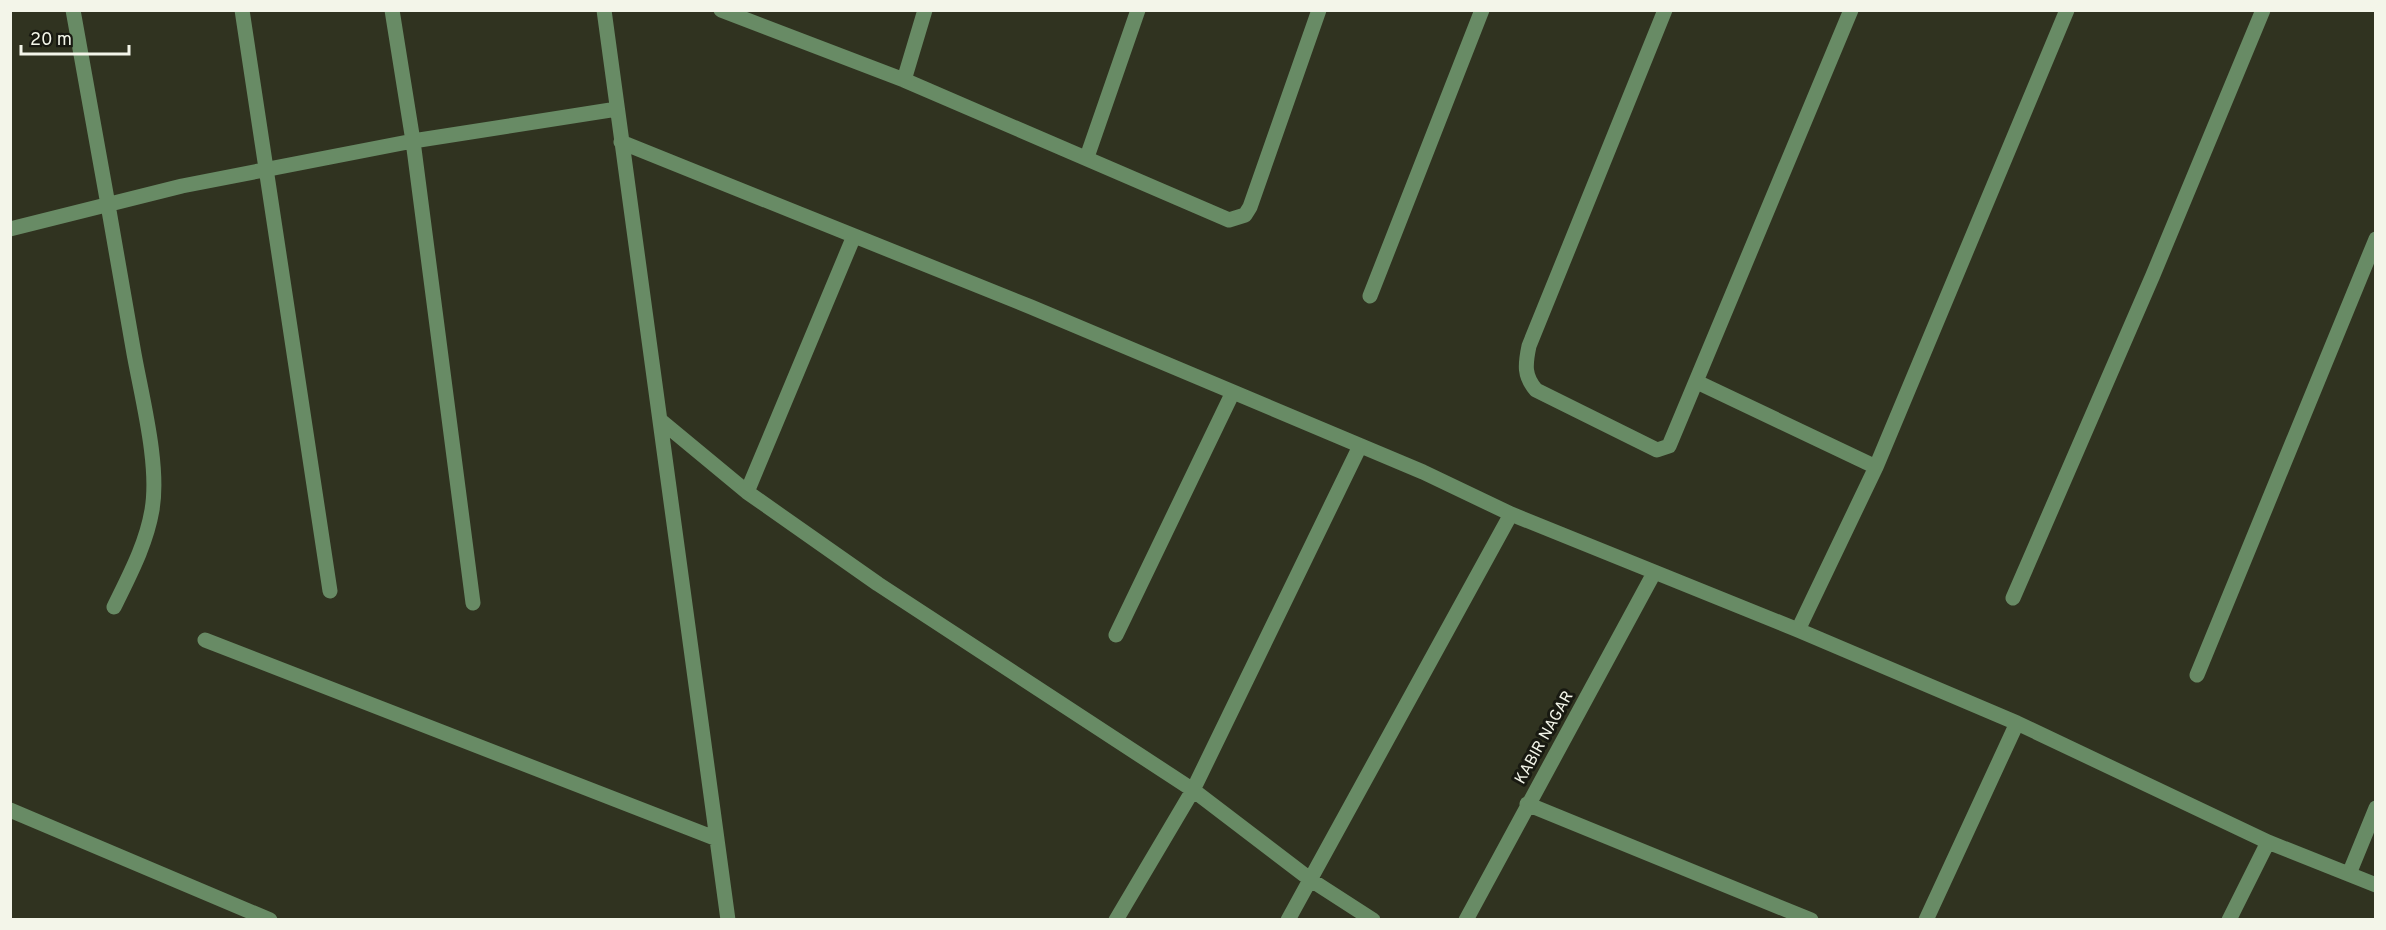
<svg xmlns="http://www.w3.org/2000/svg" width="2386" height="930" font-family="Overpass,sans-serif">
<rect width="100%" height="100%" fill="#303320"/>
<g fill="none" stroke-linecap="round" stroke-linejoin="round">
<path stroke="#688b65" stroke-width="15" d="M73,10c20,113 41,225 60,338 8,47 27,116 19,162 -6,35 -23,66 -38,97
M242,10l88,581
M392,10l21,131 60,462
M604,10l124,910
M721,10l183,70 325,140 16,-5 5,-8 69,-197
M1665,10l-136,336c-4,19 -5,30 7,44l121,60 12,-4 182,-436
M904,80l21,-70
M621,142l410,165 392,165 88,42 287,116 219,93 251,119 108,43
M1087,157l51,-147
M10,229l172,-43 231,-45 204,-32
M1370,296l112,-286
M1697,382l179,85
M660,420l87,72 131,92 315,206 118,90 62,40
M747,492l107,-256
M2013,598l140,-323 110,-265
M1798,630l78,-163 191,-457
M1116,635l117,-243
M205,640l512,199
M2197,675l179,-436
M1527,804l284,116
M10,810l260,110
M2349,874l27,-66
M1116,920l77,-130 167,-344
M1288,920l223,-406
M1466,920l188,-347
M1926,920l91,-197
M2229,920l39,-78"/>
</g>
<g text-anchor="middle" stroke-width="6" stroke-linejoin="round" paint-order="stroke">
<g font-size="16" fill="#f3f5e9" stroke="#181911">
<text transform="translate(1543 737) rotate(-61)" y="6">KABIR NAGAR</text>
</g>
</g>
<rect width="2386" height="930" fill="none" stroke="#f3f5e9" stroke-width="24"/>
<path d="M21 45v9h108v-9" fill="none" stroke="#f3f5e9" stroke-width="3"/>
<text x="30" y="45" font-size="18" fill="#f3f5e9" stroke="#181911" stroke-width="4.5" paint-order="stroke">20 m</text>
</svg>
